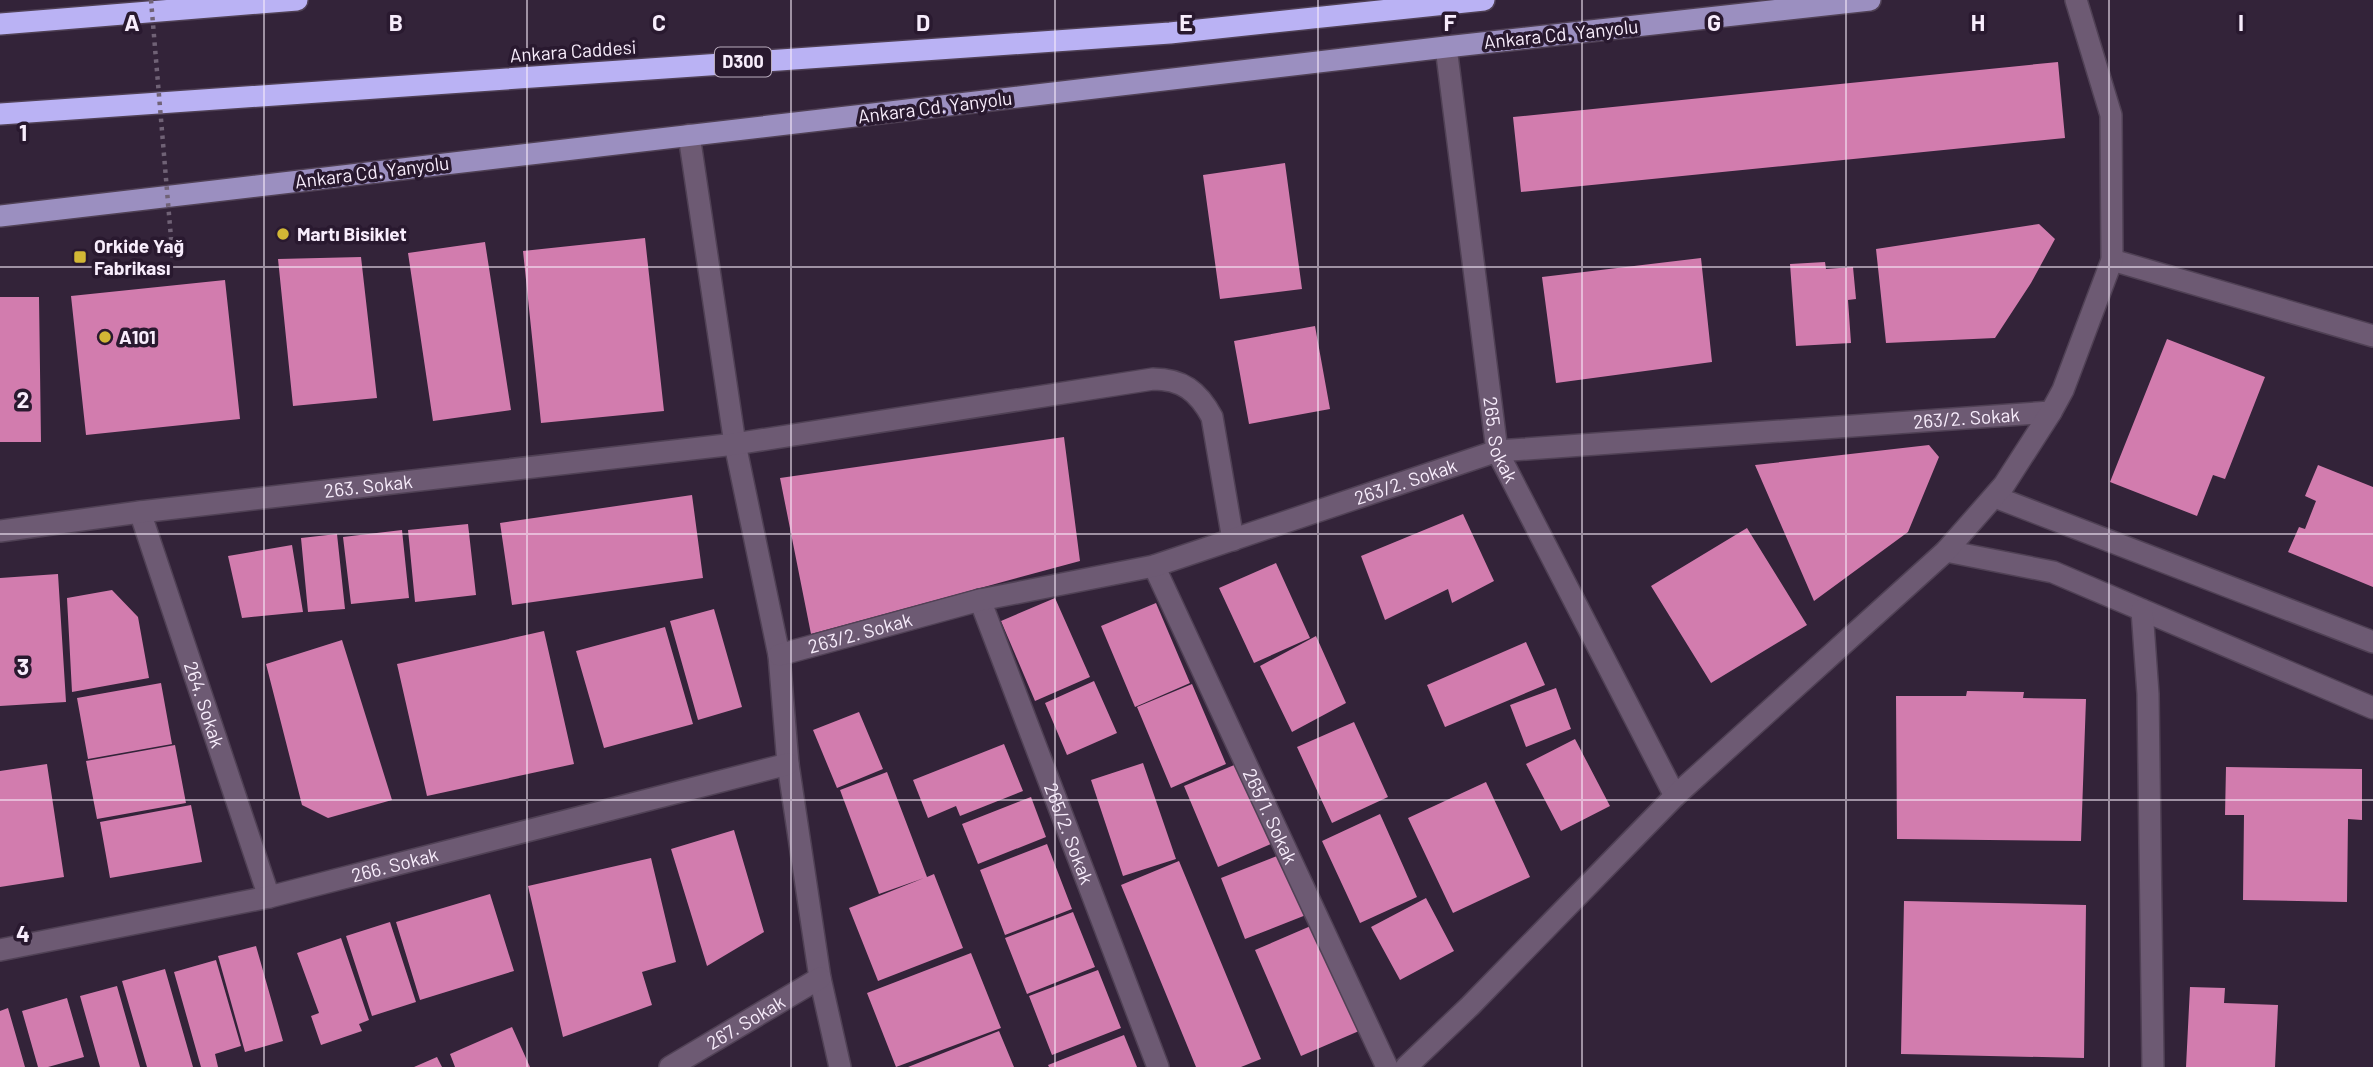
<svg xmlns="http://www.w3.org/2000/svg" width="2373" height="1067" font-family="Barlow,sans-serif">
<rect width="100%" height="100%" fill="#332339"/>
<path fill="#d27cae" d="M2058,62l7,76 -544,54 -8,-75z
M1285,163l17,126 -82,10 -17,-124z
M2039,224l16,15 -24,44 -36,55 -109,5 -10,-94z
M645,238l19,173 -123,12 -18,-172z
M485,242l26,168 -78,11 -25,-168z
M361,257l16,141 -84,8 -15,-147z
M1701,258l11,104 -156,21 -14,-106z
M1825,262l1,7 27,-2 3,32 -8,1 3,43 -55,3 -6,-82z
M225,280l15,139 -154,16 -15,-139z
M0,297h39l2,145h-41z
M1315,326l15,83 -81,15 -15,-83z
M2167,339l98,38 -40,102 -12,-4 -16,41 -87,-34z
M1064,437l16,124 -269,73 -31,-156z
M1929,445l10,12 -31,75 -94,69 -59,-136z
M2318,465l55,22v100l-85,-35 11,-25 6,2 11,-28 -11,-5z
M692,495l11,83 -191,27 -12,-82z
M1463,514l31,67 -42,22 -4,-14 -63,31 -24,-64z
M468,524l8,71 -61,7 -7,-72z
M1747,528l60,97 -96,58 -60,-97z
M402,530l7,68 -58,6 -8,-67z
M337,534l8,75 -37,3 -7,-74z
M292,545l11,67 -61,6 -14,-62z
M1276,563l34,75 -56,25 -35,-75z
M58,574l8,128 -66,4v-128z
M112,590l26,27 11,61 -77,14 -5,-94z
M1055,598l35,79 -55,24 -34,-80z
M1156,603l34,80 -55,24 -34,-81z
M714,609l28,98 -44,13 -28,-99z
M665,627l28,97 -89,24 -28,-97z
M544,631l30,133 -147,32 -30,-132z
M1316,636l30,67 -54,29 -32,-66z
M342,640l50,160 -64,18 -26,-13 -36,-141z
M1526,642l19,43 -100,42 -18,-42z
M1094,681l23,52 -50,22 -22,-52z
M161,683l11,61 -84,15 -11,-61z
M1192,684l34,80 -55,24 -34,-81z
M1556,688l15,41 -45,18 -16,-42z
M1967,691l57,1 -1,6 63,1 -5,142 -184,-2 -1,-143h70z
M859,712l24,57 -46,19 -24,-58z
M1354,722l34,75 -56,26 -35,-76z
M1575,739l35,67 -49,25 -35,-67z
M1004,744l19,47 -63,25 -4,-10 -28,12 -15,-38z
M175,745l11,58 -89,16 -11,-58z
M1143,763l33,96 -53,17 -32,-96z
M1239,763l34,80 -55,24 -34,-81z
M47,764l17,113 -64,10v-116z
M2226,767l136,2v51l-14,-1 -1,83 -104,-2 1,-85h-19z
M887,772l40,105 7,-3 29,74 -85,33 -29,-73 75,-30 -45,16 -39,-104z
M1486,782l44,95 -77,36 -45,-95z
M1031,797l15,40 -68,27 -16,-40z
M191,805l11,57 -92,16 -10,-56z
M1380,814l37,83 -57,26 -38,-82z
M734,830l30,102 -57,34 -36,-117z
M1047,844l25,65 -67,26 -25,-65z
M1282,854l24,61 -61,24 -24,-61z
M651,858l25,104 -34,10 10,33 -89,32 -35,-151z
M1179,861l82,198 -20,8h-45l-75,-182z
M490,894l24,77 -94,29 -24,-78z
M1426,898l28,53 -54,29 -29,-53z
M1904,901l182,4 -2,153 -183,-4z
M1073,912l22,55 -68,27 -22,-56z
M390,922l26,80 -44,14 -26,-80z
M1313,925l46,106 -58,25 -46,-106z
M341,938l28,82 -10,4 3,7 -41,14 -10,-29 8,-3 -22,-60z
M256,946l27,95 -38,11 -27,-96z
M971,953l30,75 -105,39 -29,-74z
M216,960l25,86 -26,8 3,13h-17l-27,-95z
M165,969l28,98h-46l-25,-86z
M1098,970l23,58 -69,27 -23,-59z
M117,986l23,81h-40l-20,-71z
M2190,987l35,1 -1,15 54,2 -3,62h-89z
M67,998l17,59 -36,10h-10l-16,-56z
M8,1008l17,59h-25v-56z
M512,1027l18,40h-75l-5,-13z
M999,1031l15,36h-106z
M1124,1035l13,32h-88l-1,-2z
M437,1057l5,10h-28z"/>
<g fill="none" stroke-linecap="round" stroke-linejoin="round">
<defs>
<g id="minor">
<path id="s1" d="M1446,47l51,404 178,345"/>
<path d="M689,135l46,309 44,211 9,109 32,214 20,89"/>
<path d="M2112,260l261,76"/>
<path d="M1995,497l378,145"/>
<path id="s2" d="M140,512l129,385"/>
<path id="s3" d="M0,531l140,-19 595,-68 418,-65c29,0 45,12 59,38l21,123"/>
<path d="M1946,551l107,21 320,136"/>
<path id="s4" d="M1154,566l233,501"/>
<path id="s5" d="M980,600l178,467"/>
<path d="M2142,610l6,84 5,373"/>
<path id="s6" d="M779,655l201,-55 174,-34 343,-115 554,-39"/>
<path id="s7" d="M0,950l269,-53 519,-133"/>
<path id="s8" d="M670,1067l150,-89"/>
<path d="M1406,1067l64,-61 205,-210 271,-245 58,-66 47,-73 12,-22 49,-130 -1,-145 -35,-115"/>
</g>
<path id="major" d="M0,216l1446,-169 424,-47"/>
<path id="highway" d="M0,24l297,-24
M0,114l1170,-81 314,-33"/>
</defs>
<use href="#minor" stroke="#504155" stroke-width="24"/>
<use href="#major" stroke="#504155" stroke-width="24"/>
<use href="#highway" stroke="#504155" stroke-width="24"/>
<use href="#minor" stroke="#6d5a73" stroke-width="21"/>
<use href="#major" stroke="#9b8fc0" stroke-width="21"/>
<use href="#highway" stroke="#bab2f4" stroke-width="21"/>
<path stroke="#706276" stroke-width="4.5" stroke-dasharray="3.5 5" stroke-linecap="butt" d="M151,0l22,262"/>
</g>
<path fill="none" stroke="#f8edfc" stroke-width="2" stroke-opacity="0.55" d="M264,0v1067M527,0v1067M791,0v1067M1055,0v1067M1318,0v1067M1582,0v1067M1846,0v1067M2109,0v1067M0,267h2373M0,534h2373M0,800h2373"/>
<g fill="#d2b735" stroke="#29192f" stroke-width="2.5">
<circle cx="283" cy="234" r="7"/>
<rect x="73" y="250" width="14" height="14" rx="3.5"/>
<circle cx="105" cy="337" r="7"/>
</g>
<g text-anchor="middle" stroke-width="7" stroke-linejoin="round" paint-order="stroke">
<rect fill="#29192f" stroke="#baadbe" stroke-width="2" x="715" y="47.5" width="56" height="29" rx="5"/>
<g font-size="18" font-weight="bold" fill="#f8edfc">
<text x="743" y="68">D300</text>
</g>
<g font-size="19" fill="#f8edfc" stroke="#29192f">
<text transform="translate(1561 34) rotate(-6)" y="7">Ankara Cd. Yanyolu</text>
<text transform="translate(573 51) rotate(-4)" y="7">Ankara Caddesi</text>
<text transform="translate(935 107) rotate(-7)" y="7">Ankara Cd. Yanyolu</text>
<text transform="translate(372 172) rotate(-7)" y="7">Ankara Cd. Yanyolu</text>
<text dy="7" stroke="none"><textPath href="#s6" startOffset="1218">263/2. Sokak</textPath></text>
<text dy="7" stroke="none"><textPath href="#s1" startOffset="397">265. Sokak</textPath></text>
<text dy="7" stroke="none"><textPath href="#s6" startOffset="651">263/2. Sokak</textPath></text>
<text dy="7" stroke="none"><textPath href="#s3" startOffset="371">263. Sokak</textPath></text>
<text dy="7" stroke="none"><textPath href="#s6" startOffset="84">263/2. Sokak</textPath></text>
<text dy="7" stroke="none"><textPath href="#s2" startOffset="203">264. Sokak</textPath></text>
<text dy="7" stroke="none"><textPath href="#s4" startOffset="276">265/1. Sokak</textPath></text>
<text dy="7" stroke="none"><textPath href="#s5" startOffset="250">265/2. Sokak</textPath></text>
<text dy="7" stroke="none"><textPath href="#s7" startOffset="404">266. Sokak</textPath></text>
<text dy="7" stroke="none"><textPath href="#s8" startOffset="88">267. Sokak</textPath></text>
</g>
<g font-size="19" font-weight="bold" fill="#f8edfc" stroke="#29192f" text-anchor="start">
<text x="297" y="241">Martı Bisiklet</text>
<text x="94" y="253">Orkide Yağ<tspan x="94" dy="22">Fabrikası</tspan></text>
<text x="119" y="344">A101</text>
</g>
</g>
<g font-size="23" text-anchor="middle" font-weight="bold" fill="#f8edfc" stroke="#29192f" stroke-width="7" stroke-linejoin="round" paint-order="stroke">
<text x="132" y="31">A</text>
<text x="396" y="31">B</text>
<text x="659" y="31">C</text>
<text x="923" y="31">D</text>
<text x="1186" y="31">E</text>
<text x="1450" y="31">F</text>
<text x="1714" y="31">G</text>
<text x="1978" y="31">H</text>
<text x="2241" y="31">I</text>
<text x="23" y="141">1</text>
<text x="23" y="408">2</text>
<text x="23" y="675">3</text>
<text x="23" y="942">4</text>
</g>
</svg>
